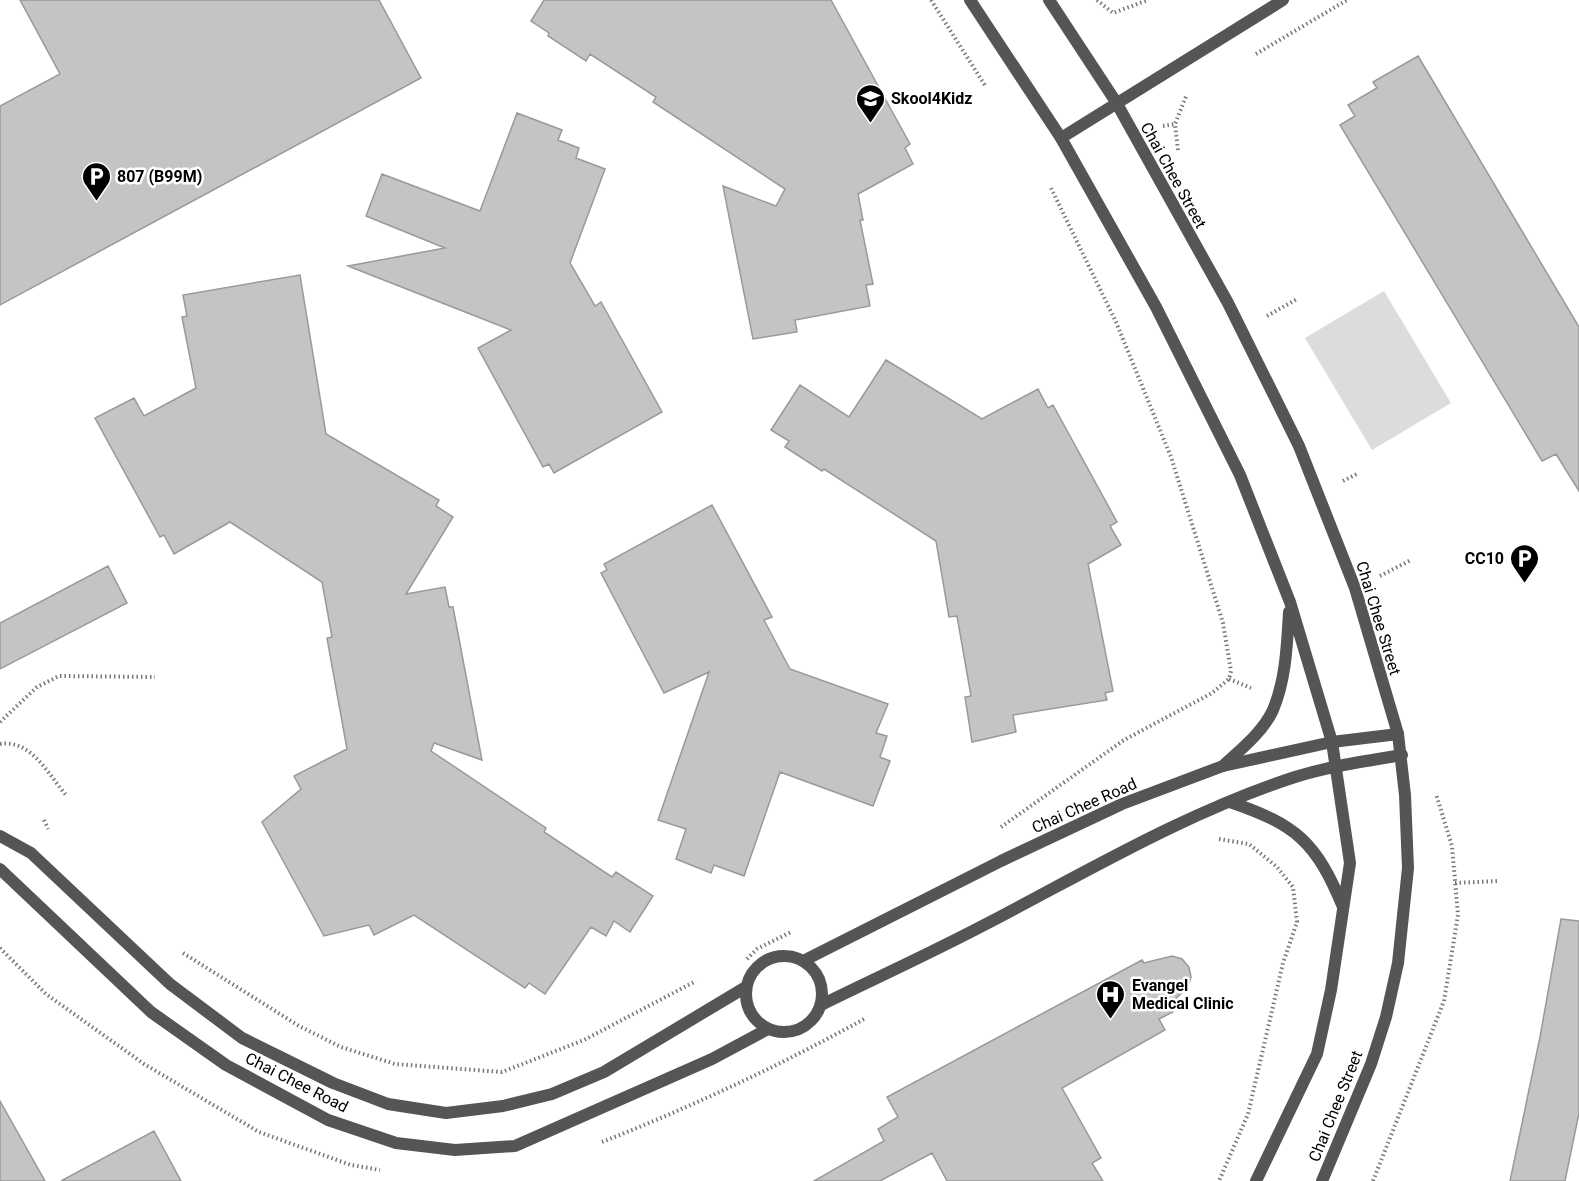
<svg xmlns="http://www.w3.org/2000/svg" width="1579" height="1181" font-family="Roboto,sans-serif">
<rect width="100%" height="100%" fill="#fff"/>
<path fill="#dcdcdc" d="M1384,291l67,112 -79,47 -67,-112z"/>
<path fill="#c4c4c4" stroke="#999" stroke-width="1.5" d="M20,0h359l42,78 -421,227v-199l60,-32z
M544,0h287l79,144 -5,4 8,16 -55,30 5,26h-3l13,64 -7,1 4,21 -75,14 2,12 -44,7 -30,-153 53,20 9,-17 -132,-87 3,-5 -66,-43 -4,7 -38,-25 1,-3 -18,-12z
M1418,56l161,271v164l-23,-37 -14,7 -202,-336 15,-9 -7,-11 29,-17 -4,-6z
M517,113l45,17 -4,10 21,8 -3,10 29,11 -35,94 25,43 6,-4 61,110 -108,61 -5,-9 -6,3 -65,-119 33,-18 -163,-64 97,-18 -79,-32 16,-42 98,37z
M300,275l26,159 113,66 -3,6 17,11 -47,77 39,-7 4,20h4l29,153 -48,-17 -3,8 115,77 -2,4 68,45 4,-5 37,24 -23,36 -16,-11 -8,15 -15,-9 -46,67 -16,-11 -4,5 -111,-73 -40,20 -5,-10 -45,11 -62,-114 39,-33 -7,-13 53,-27 -20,-111 5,-1 -10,-55 -92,-60 -56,32 -10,-19 -4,2 -65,-119 39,-20 10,18 52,-28 -14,-71 5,-1 -4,-21z
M886,360l96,59 56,-30 10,19 5,-3 64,117 -7,4 11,19 -33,19 25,127 -8,2 2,7 -94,15 3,17 -44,10 -7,-45 6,-1 -14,-80 -8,1 -13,-76 -112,-72 -2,2 -37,-24 4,-6 -18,-11 29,-45 49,32z
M712,505l60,112 -8,3 26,49 98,35 -12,29 11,3 -7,21 10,4 -17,45 -93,-34 -36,104 -30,-11 -3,8 -35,-14 10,-30 -28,-9 51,-148 -45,21 -63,-120 6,-3 -3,-6z
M108,566l19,37 -127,66v-46z
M1561,919l18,2v192l-14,68h-55l30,-144z
M1172,956l10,3 7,8 2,10 -3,10 -19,18 4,7 -14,7 6,11 -103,58 39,70 -9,5 11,18h-156l-15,-28 -52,28h-66l70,-40 -6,-12 20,-12 -11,-20 255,-137 2,3z
M0,1101l45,80h-45z
M154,1131l27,50h-120z"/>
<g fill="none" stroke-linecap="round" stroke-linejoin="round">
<path stroke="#777" stroke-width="4" stroke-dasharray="1.5 3" stroke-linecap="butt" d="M931,0l55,87
M1097,0l16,13 35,-13
M1256,54l91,-54
M1163,126l12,-2
M1178,150l-3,-26 12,-30
M1267,316l30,-17
M1343,481l16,-8
M1380,576l31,-16
M1229,679l22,9
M0,722l37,-35 22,-11 96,1
M0,744c31,-5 48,30 66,51
M44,820l4,9
M1001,827l123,-87 88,-47 17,-14 2,-8 -8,-48 -52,-166 -55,-135 -66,-136
M1219,839l30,5 28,23 16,20 4,35 -14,41 -35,151 -29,67
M1455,883l44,-2
M0,948l46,46 98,70 115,68 92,33 29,5
M183,953l116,73 42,21 54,17 107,8 82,-32 112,-59
M747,959l10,-10 34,-17
M602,1142c89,-35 177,-76 262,-123
M1373,1181l71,-180 14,-86 -6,-69 -16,-52"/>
<path stroke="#555" stroke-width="12" d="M1061,138l222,-138
M0,836l31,17 139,131 72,54 91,45 55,21 58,9 57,-7 49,-12 52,-22 142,-85
M0,869l151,143 75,53 102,55 68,23 59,7 60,-4 197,-87 56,-30
M746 994a38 38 0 1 1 76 0a38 38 0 1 1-76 0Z
M803,961l198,-100 121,-57 101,-38 109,-24 66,-8
M821,1005c55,-27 112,-53 167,-82 100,-52 199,-111 307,-146 35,-11 71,-16 107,-22"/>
<path stroke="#555" stroke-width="12" d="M970,0l91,138 95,169 84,168 50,127 42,140 18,121 -19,127 -14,64 -61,127
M1049,0l67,102 112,201 71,143 56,142 43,146 7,61 3,73 -10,95 -12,54 -15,47 -49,117
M1223,766c17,-16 40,-34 50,-56 13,-31 14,-65 16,-98
M1230,802c67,23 86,40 113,105"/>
</g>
<defs>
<symbol id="school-pin" viewBox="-11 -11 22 30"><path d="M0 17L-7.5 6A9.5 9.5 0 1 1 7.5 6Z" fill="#000" stroke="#fff"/><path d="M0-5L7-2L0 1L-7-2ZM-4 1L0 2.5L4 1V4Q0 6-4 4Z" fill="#fff"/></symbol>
<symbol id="parking-pin" viewBox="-11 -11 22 30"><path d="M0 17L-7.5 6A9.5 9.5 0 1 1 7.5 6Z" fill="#000" stroke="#fff"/><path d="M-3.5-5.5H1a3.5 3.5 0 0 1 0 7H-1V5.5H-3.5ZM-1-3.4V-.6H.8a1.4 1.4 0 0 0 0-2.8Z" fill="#fff"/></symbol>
<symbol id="hospital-pin" viewBox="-11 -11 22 30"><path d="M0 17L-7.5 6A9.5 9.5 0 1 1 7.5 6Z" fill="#000" stroke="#fff"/><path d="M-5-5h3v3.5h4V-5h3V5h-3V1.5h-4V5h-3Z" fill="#fff"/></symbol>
</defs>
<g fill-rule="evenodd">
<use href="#school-pin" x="854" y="82" width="33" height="45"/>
<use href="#parking-pin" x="80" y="160" width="33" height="45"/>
<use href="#parking-pin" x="1508" y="542" width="33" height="45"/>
<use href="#hospital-pin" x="1094" y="978" width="33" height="45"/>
</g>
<g text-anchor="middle" stroke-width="5" stroke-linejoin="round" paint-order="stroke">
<g font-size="16" font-weight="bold" fill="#000" stroke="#fff" text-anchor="start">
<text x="891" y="104">Skool4Kidz</text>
<text x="117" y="182">807 (B99M)</text>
<text x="1504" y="564" text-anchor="end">CC10</text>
<text x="1132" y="991">Evangel<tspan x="1132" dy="18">Medical Clinic</tspan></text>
</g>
<g font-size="16" fill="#000" stroke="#fff">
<text transform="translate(1174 175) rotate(61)" y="6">Chai Chee Street</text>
<text transform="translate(1379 618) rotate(73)" y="6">Chai Chee Street</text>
<text transform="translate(1084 805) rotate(-24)" y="6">Chai Chee Road</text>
<text transform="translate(297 1082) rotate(27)" y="6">Chai Chee Road</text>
<text transform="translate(1335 1106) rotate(-68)" y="6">Chai Chee Street</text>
</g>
</g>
</svg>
